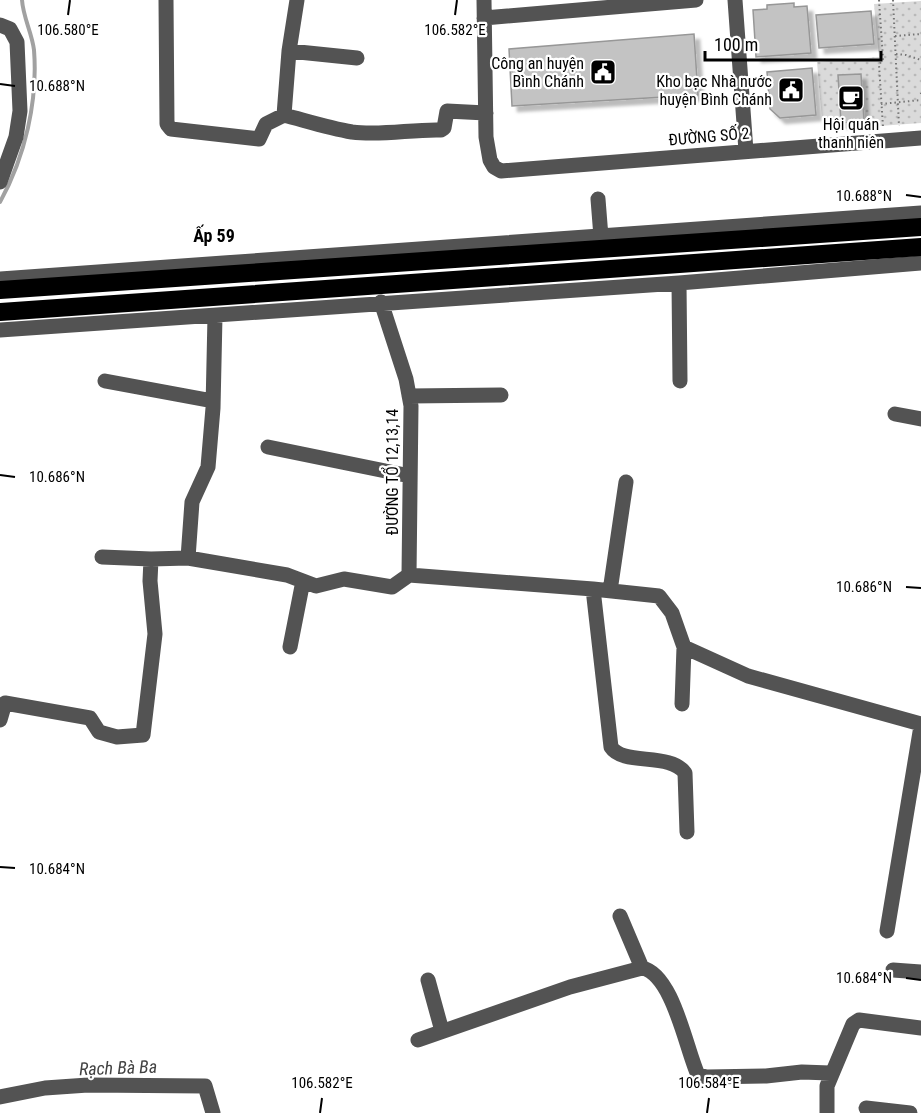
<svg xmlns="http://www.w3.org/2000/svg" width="921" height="1113" font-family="'Roboto Condensed',sans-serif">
<defs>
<pattern id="green-dots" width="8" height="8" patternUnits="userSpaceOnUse" patternTransform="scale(1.5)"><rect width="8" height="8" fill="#dadada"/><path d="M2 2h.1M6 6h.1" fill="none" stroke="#b9b9b9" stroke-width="1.8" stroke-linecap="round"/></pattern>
<filter id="shadow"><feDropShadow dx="5.5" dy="5.5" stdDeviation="1.5" flood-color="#0004"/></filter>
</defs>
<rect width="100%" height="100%" fill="#fff"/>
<path fill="url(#green-dots)" d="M921,1v122l-98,7 -6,-68 62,-5 -5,-53z"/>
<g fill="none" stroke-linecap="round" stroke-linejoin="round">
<path stroke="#a1a1a1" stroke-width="4" d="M0,202c25,-45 38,-101 34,-152 -2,-17 -11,-33 -12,-50"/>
</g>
<path fill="#c3c3c3" stroke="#979797" stroke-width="1.5" filter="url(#shadow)" d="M794,3v4l13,-1 4,47 -55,4 -3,-47 14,-1v-4z
M871,11l3,33 -55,4 -3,-33z
M694,34l4,61 -186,11 -3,-57z
M812,68l4,47 -36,3 -10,-9 -3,-37z
M861,74l3,47 -23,2 -3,-48z"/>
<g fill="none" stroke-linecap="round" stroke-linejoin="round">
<path stroke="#757575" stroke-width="2" stroke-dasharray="1.5 3" stroke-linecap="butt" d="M879,0l4,59 -4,6 4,62
M893,0l6,126
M895,36l26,-2
M896,54l10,1 15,5
M921,93v1
M881,104l40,-4"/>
<path stroke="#535353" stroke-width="15" d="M166,0l1,124 4,5 88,10 7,-15 18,-9c23,6 45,13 68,17 30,4 60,-3 89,-2l3,-2 3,-17 39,2
M484,0l2,137 4,23 4,7 7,4 420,-33
M735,0l11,151
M484,18l212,-18
M0,25l10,4 7,13 3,69 -4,26 -16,45
M289,51l68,7
M284,115l5,-64 8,-51
M598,199l3,38
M0,279l921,-66
M679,283l1,98
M381,302l25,77 5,27 -2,169
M215,316l-2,92 -5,59 -16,35 -4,56 99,17 29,11 28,-7 48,8 17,-12 184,14 66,7 13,17 12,34 64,29 173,48
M0,330l679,-47 242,-20
M105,381l108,20
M409,396l92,-1
M895,414l26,5
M268,447l142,29
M102,557l49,2
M593,589l18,158c12,19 59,5 74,26l2,59
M610,591l16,-109
M290,647l13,-66
M682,704l2,-57
M0,720l5,-17 85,15 9,14 18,5 26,-2 12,-101 -5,-53 1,-22 37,-1
M620,916l22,52c31,6 44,81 56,107l9,2 59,-1 36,-4 28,1
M887,931l34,-205
M893,970l28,2
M428,980l14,51
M418,1040l152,-53 72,-19
M0,1097l45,-9 43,-3 117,1 8,27
M866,1108l44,5
M827,1113v-27l26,-62 6,-4 62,8"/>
<path stroke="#000" stroke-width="18" d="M0,290l921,-63
M0,312l921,-65"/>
</g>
<path fill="none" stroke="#000" stroke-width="2" d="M68,15l2,-15M455,15l2,-15M0,84l15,2M906,195l15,2M0,475l15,2M906,587l15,1M0,867l15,1M906,978l15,2M320,1113l2,-15M707,1113l2,-15"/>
<defs>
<symbol id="civic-square" viewBox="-11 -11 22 22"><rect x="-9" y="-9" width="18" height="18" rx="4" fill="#000" stroke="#fff"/><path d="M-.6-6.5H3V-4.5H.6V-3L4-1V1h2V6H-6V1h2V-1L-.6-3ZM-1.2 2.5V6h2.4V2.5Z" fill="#fff"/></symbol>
<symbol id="cafe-square" viewBox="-11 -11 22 22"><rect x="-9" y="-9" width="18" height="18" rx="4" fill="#000" stroke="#fff"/><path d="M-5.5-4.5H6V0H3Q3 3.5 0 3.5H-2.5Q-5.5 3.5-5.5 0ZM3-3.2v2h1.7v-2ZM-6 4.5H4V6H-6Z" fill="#fff"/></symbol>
</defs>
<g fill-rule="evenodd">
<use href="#civic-square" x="588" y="57" width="30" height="30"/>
<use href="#civic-square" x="776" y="75" width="30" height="30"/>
<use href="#cafe-square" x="836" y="83" width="30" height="30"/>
</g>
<g text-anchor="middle" stroke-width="4.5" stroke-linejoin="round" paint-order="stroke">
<g font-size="16" fill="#000" stroke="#fff" text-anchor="end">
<text x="584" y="69">Công an huyện<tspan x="584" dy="18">Bình Chánh</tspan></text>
<text x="772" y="87">Kho bạc Nhà nước<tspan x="772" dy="18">huyện Bình Chánh</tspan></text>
<text x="851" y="130" text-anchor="middle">Hội quán<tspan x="851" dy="18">thanh niên</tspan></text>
</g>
<g font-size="16" fill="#000" stroke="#fff">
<text transform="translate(709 136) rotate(-5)" y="6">ĐƯỜNG SỐ 2</text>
<text transform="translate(392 472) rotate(-90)" y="6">ĐƯỜNG TỔ 12,13,14</text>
</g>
<g font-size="18" font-weight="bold" fill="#000" stroke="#fff">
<text x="214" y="242">Ấp 59</text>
</g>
<g font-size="18" font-style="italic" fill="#424242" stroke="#fff">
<text transform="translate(118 1068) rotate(-2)" y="6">Rạch Bà Ba</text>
</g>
</g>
<g font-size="15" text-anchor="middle" fill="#000" stroke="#fff" stroke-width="4.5" stroke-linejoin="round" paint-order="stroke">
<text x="68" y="35">106.580°E</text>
<text x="455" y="35">106.582°E</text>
<text x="57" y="91">10.688°N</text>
<text x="864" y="201">10.688°N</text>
<text x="57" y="482">10.686°N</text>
<text x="864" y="592">10.686°N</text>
<text x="57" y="874">10.684°N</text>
<text x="864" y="983">10.684°N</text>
<text x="322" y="1088">106.582°E</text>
<text x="709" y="1088">106.584°E</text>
</g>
<path d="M705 51v9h176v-9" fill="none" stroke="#000000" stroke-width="3"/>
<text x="714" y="51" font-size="18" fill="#000000" stroke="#ffffff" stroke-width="4.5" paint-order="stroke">100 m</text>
</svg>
